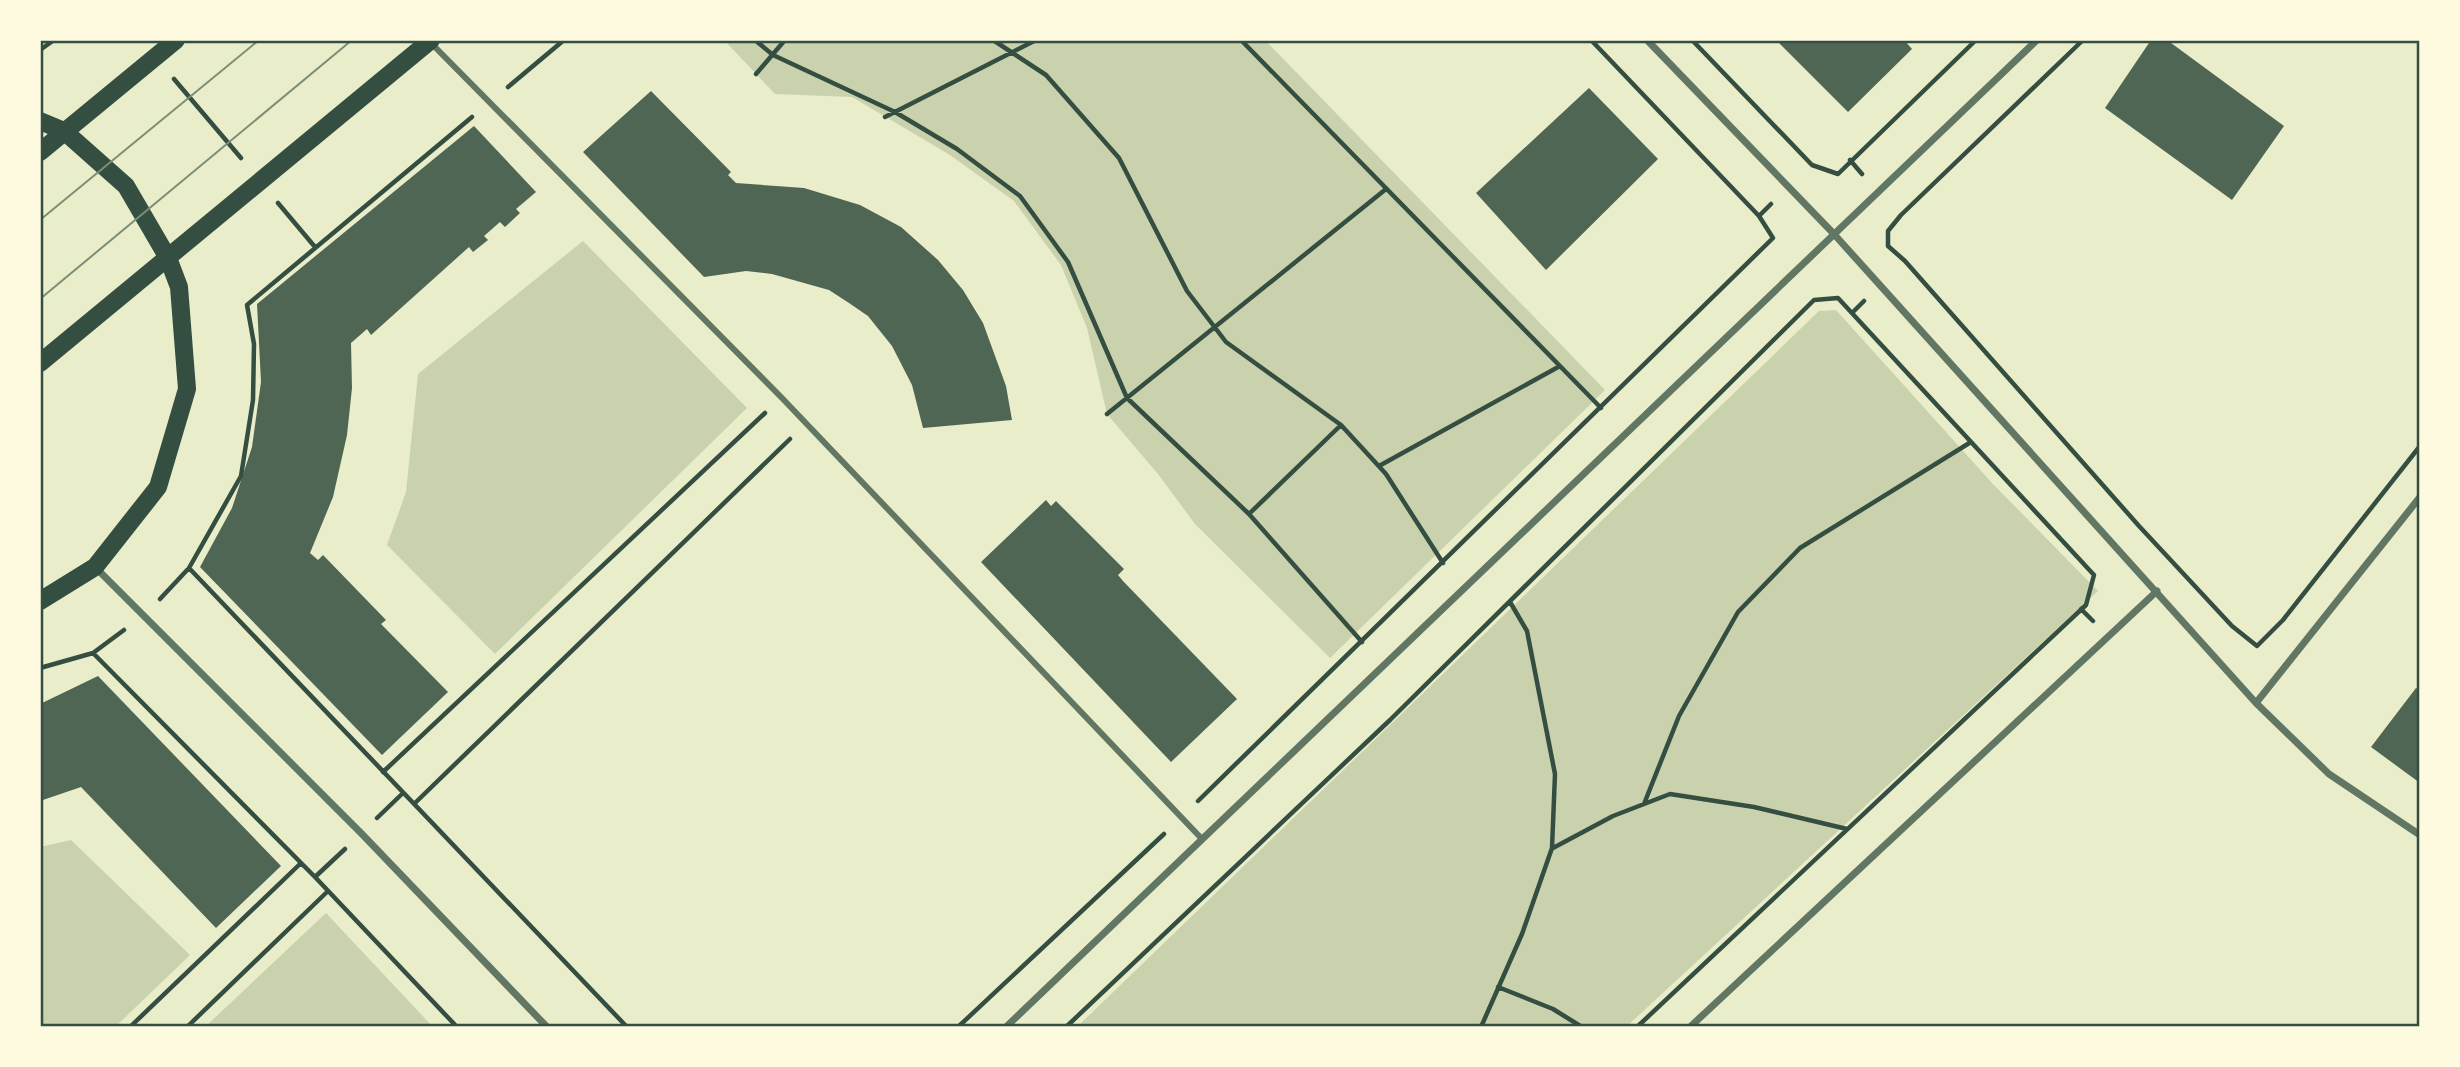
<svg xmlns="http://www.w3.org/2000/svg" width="2460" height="1067" font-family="Commissioner,sans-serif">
<rect width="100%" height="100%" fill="#e9edc9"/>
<path fill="#cad2ad" d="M724,40h541l340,350 -275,268 -135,-134 -37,-50 -51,-60 -20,-86 -26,-63 -47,-64 -64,-46 -98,-58 -77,-3z
M583,241l164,167 -252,246 -108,-109 19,-53 12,-118z
M1836,310l156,173 106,108 -472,436h-549l742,-716z
M71,840l119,115 -75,72h-75v-180z
M326,913l107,114h-228z"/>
<path fill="#4f6655" d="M1776,40h128l8,9 -64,63z
M2151,40h16l117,86 -52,74 -127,-92z
M1589,88l69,71 -112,111 -70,-77z
M651,91l80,81 -3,3 8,8 68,5 56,17 41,22 37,33 25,30 20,33 23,63 6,34 -89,8 -11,-43 -20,-39 -24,-30 -19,-13 -20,-13 -57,-16 -26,-3 -42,6 -121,-125z
M474,126l62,66 -20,17 4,4 -15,14 -5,-5 -16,14 4,4 -15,12 -4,-5 -98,88 -4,-6 -16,14 1,45 -5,47 -14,62 -23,56 8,7 5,-5 63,65 -5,4 67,68 -66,63 -182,-188 32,-59 20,-61 9,-65 -4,-78z
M1046,500l5,6 5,-5 68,68 -6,6 5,6 114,118 -66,63 -190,-200z
M98,676l183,190 -65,62 -135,-141 -41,14v-97z
M2416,688l4,2v93l-49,-36z"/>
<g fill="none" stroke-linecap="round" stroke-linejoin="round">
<path stroke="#344e41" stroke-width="4.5" d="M755,40l18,15 122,57 62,37 63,47 48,66 59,136 122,116 113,128
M993,40l53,35 73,83 68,133 39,51 115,83 45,49 57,89
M1241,40l360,368
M1692,40l120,125 26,9 138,-134
M2083,40l-182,175 -13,16v15l17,15 234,265 93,100 25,20 26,-26 137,-174
M40,50l14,-10
M756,74l29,-34
M174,79l67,79
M508,87l56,-47
M885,117l151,-77
M1850,160l12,14
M278,203l37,44
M1759,216l12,-12
M1852,313l12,-12
M1107,414l279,-225
M1379,466l181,-100
M1249,514l92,-89
M189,568l438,459
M160,599l29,-31 52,-92 12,-76 1,-56 -7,-39 225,-188
M2081,609l12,12
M93,653l31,-23
M40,668l53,-15 222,224 142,150
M383,772l382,-359
M1198,801l575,-563 -14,-22 -168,-176
M414,804l376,-365
M1644,804l35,-88 59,-104 62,-64 171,-106
M377,818l26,-25
M1553,848l60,-32 57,-22 84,13 93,22
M315,877l30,-28
M1498,987l55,22 29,18
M130,1027l171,-164
M187,1027l141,-136
M958,1027l206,-193
M1066,1027l324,-307 424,-420 24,-2 256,277 -8,30 -449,422
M1481,1027l41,-93 30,-86 3,-74 -28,-143 -17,-29"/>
<path stroke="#617663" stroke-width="6" d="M431,43l351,355 420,441"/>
<path stroke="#617663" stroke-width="7" d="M1647,40l186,193 423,470 73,71 91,61
M96,568l265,265 186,194
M2256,703l164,-206
M1006,1027l1031,-987
M1690,1027l467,-436"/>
<path stroke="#344e41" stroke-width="18" d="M40,121l24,10 62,55 42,72 11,29 8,102 -29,98 -63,80 -55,34
M40,152l136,-112
M40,363l391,-323"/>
<path stroke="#7c8e77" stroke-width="2" d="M40,220l219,-180
M40,299l312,-259"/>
</g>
<rect width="2460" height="1067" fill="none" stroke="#fefae0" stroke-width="84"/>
<rect x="42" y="42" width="2376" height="983" fill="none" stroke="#344e41" stroke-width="2.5"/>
</svg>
